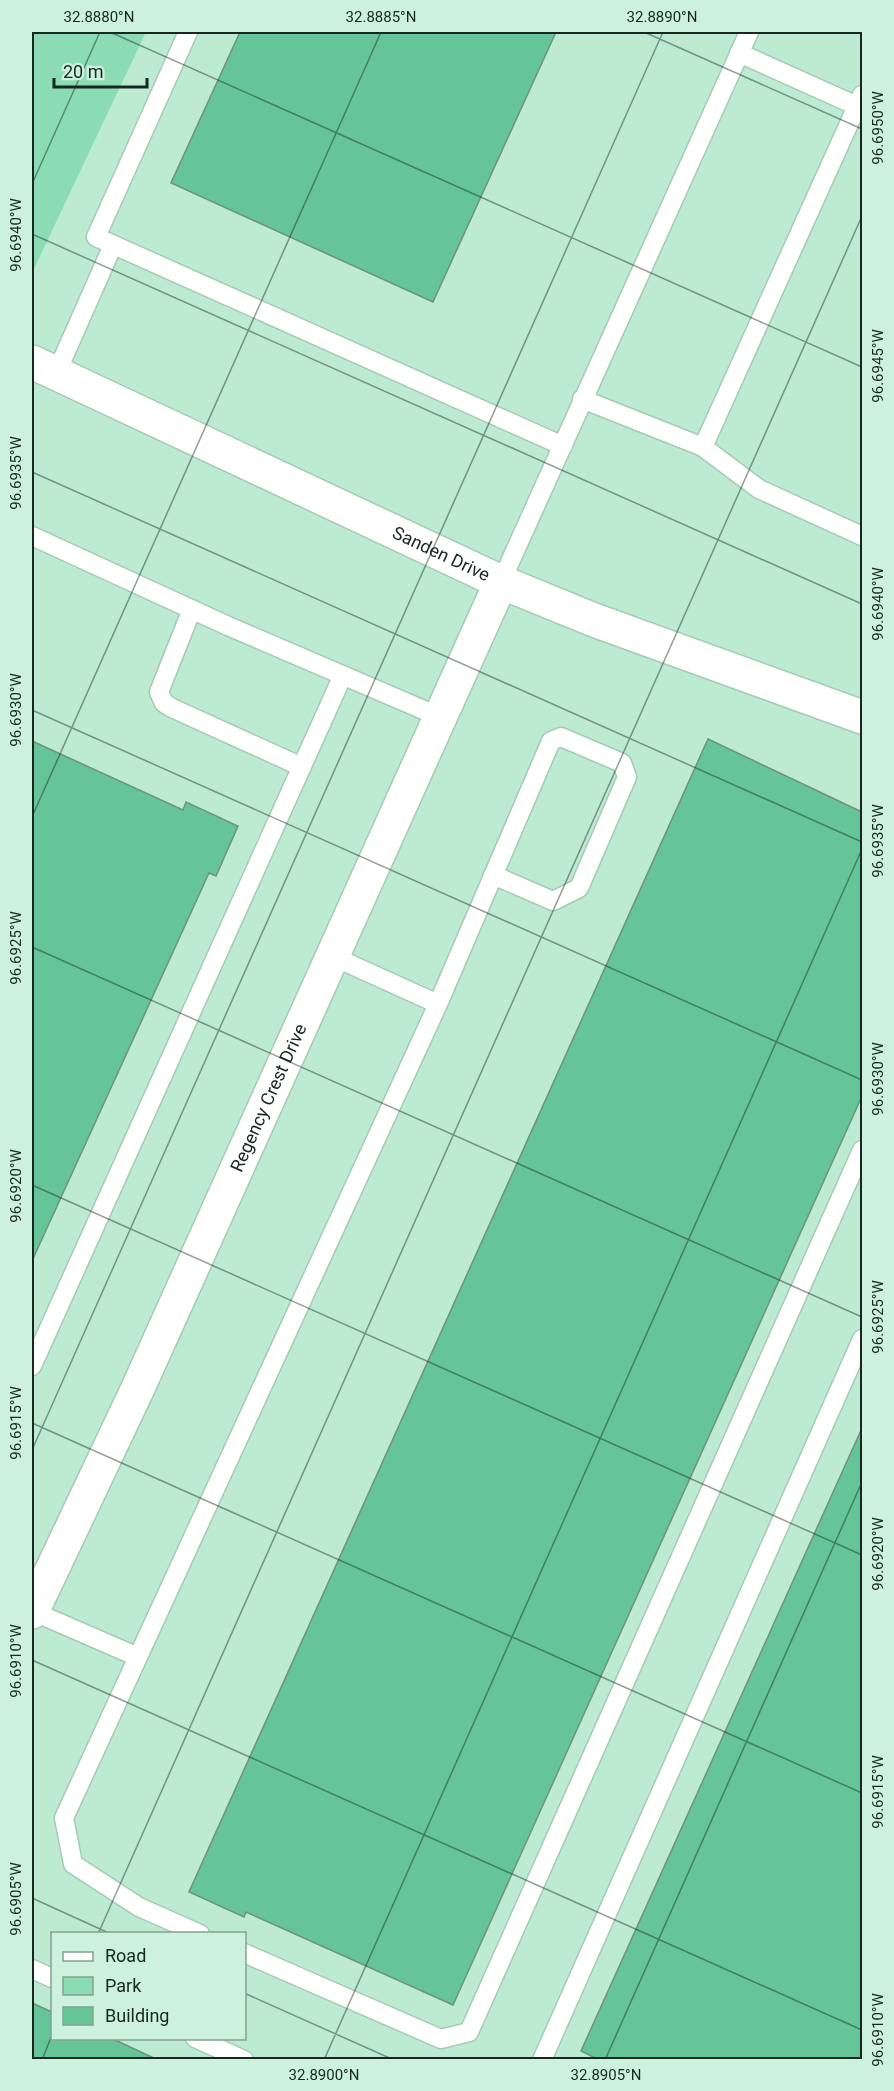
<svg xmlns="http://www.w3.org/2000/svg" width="894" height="2091" font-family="Roboto,sans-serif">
<rect width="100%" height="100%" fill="#ccf2de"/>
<path fill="#bcebd2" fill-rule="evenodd" d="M32,32h830v2027l-830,1zM52,1934h192v104h-192z"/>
<path fill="#8bdbb4" d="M32,32h114l-114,241z"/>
<path fill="#65c599" stroke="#6e927f" stroke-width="1.5" d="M240,32h316l-123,270 -262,-119z
M708,739l154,73v284l-409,909 -207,-93 -2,5 -55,-25z
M32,741l151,69 3,-8 52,24 -22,50 -7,-3 -177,388z
M862,1428v632h-263l-18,-9z
M32,2003l20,9v26h59l47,22h-126z"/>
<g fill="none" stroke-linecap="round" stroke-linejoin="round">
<defs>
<path id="lane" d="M188,32l-92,205 467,209
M739,53l118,53
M56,374l57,-129
M582,399l121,48 56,42 103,47
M703,447l159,-352
M32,536l196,90 212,91
M501,582l248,-550
M192,609l-33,83 5,11 8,5 130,59
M438,1004l113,-263 10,-4 61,26 5,14 -48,111 -26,13 -60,-26
M32,1366l311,-691
M32,1611l106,46
M200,1934l-61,-27 -66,-43 -9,-46 374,-814 -106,-48
M244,1953l197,86 28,-7 393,-882
M32,1969l20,9
M195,2038l49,22
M542,2060l320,-721"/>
<g id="street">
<path id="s1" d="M32,362l469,220 93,38 268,97"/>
<path id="s2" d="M32,1612l106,-224 363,-806"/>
</g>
</defs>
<use href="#lane" stroke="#a5cab6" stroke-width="21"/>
<use href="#street" stroke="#a5cab6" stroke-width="36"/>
<use href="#lane" stroke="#fff" stroke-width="18"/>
<use href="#street" stroke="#fff" stroke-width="33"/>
</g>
<path fill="none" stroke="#18271f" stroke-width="1.5" stroke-opacity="0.45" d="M110,32l752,335M644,32l218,97M32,184l68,-152M32,234l830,370M32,472l830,370M32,710l830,370M32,817l349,-785M32,947l830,370M32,1185l830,370M32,1423l830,370M32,1450l631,-1418M32,1660l830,370M32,1898l79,36M98,1934l764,-1718M244,1993l150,67M42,2060l10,-25M324,2060l538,-1211M605,2060l257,-578"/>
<g text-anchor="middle" stroke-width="4.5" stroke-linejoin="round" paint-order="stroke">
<g font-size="18" fill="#18271f" stroke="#ccf2de">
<text dy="6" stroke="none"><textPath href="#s1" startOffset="452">Sanden Drive</textPath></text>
<text dy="6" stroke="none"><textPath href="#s2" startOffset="566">Regency Crest Drive</textPath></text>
</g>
</g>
<rect width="894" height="2091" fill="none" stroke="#ccf2de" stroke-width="66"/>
<rect x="51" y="1932" width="195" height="108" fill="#ccf2de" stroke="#84a192" stroke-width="1.5"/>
<rect x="63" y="1952" width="30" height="9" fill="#ffffff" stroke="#84a192" stroke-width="1.5"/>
<text x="105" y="1962" font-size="18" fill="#18271f">Road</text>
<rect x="63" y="1977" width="30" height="18" fill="#8bdbb4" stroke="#84a192" stroke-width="1.5"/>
<text x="105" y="1992" font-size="18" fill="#18271f">Park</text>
<rect x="63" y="2007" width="30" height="18" fill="#65c599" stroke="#84a192" stroke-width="1.5"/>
<text x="105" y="2022" font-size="18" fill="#18271f">Building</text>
<path d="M54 78v9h93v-9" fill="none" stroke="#18271f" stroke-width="3"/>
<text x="63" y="78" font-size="18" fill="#18271f" stroke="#ccf2de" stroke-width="4.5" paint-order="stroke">20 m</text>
<rect x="33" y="33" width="828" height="2025" fill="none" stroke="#18271f" stroke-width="2"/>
<g font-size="15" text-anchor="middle" fill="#18271f">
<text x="99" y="22">32.8880°N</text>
<text x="381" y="22">32.8885°N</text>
<text x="662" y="22">32.8890°N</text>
<text transform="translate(878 128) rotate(-90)" y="5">96.6950°W</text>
<text transform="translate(16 235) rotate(-90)" y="5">96.6940°W</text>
<text transform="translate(878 366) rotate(-90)" y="5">96.6945°W</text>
<text transform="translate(16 473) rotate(-90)" y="5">96.6935°W</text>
<text transform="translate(878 604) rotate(-90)" y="5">96.6940°W</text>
<text transform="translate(16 710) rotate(-90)" y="5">96.6930°W</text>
<text transform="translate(878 841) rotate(-90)" y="5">96.6935°W</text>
<text transform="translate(16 948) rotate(-90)" y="5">96.6925°W</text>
<text transform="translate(878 1079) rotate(-90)" y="5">96.6930°W</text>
<text transform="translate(16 1186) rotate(-90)" y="5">96.6920°W</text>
<text transform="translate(878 1317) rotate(-90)" y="5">96.6925°W</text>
<text transform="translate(16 1423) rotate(-90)" y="5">96.6915°W</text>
<text transform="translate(878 1554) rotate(-90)" y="5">96.6920°W</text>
<text transform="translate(16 1661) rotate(-90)" y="5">96.6910°W</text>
<text transform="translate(878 1792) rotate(-90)" y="5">96.6915°W</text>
<text transform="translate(16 1899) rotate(-90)" y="5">96.6905°W</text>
<text transform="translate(878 2030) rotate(-90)" y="5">96.6910°W</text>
<text x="324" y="2080">32.8900°N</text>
<text x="606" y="2080">32.8905°N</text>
</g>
</svg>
